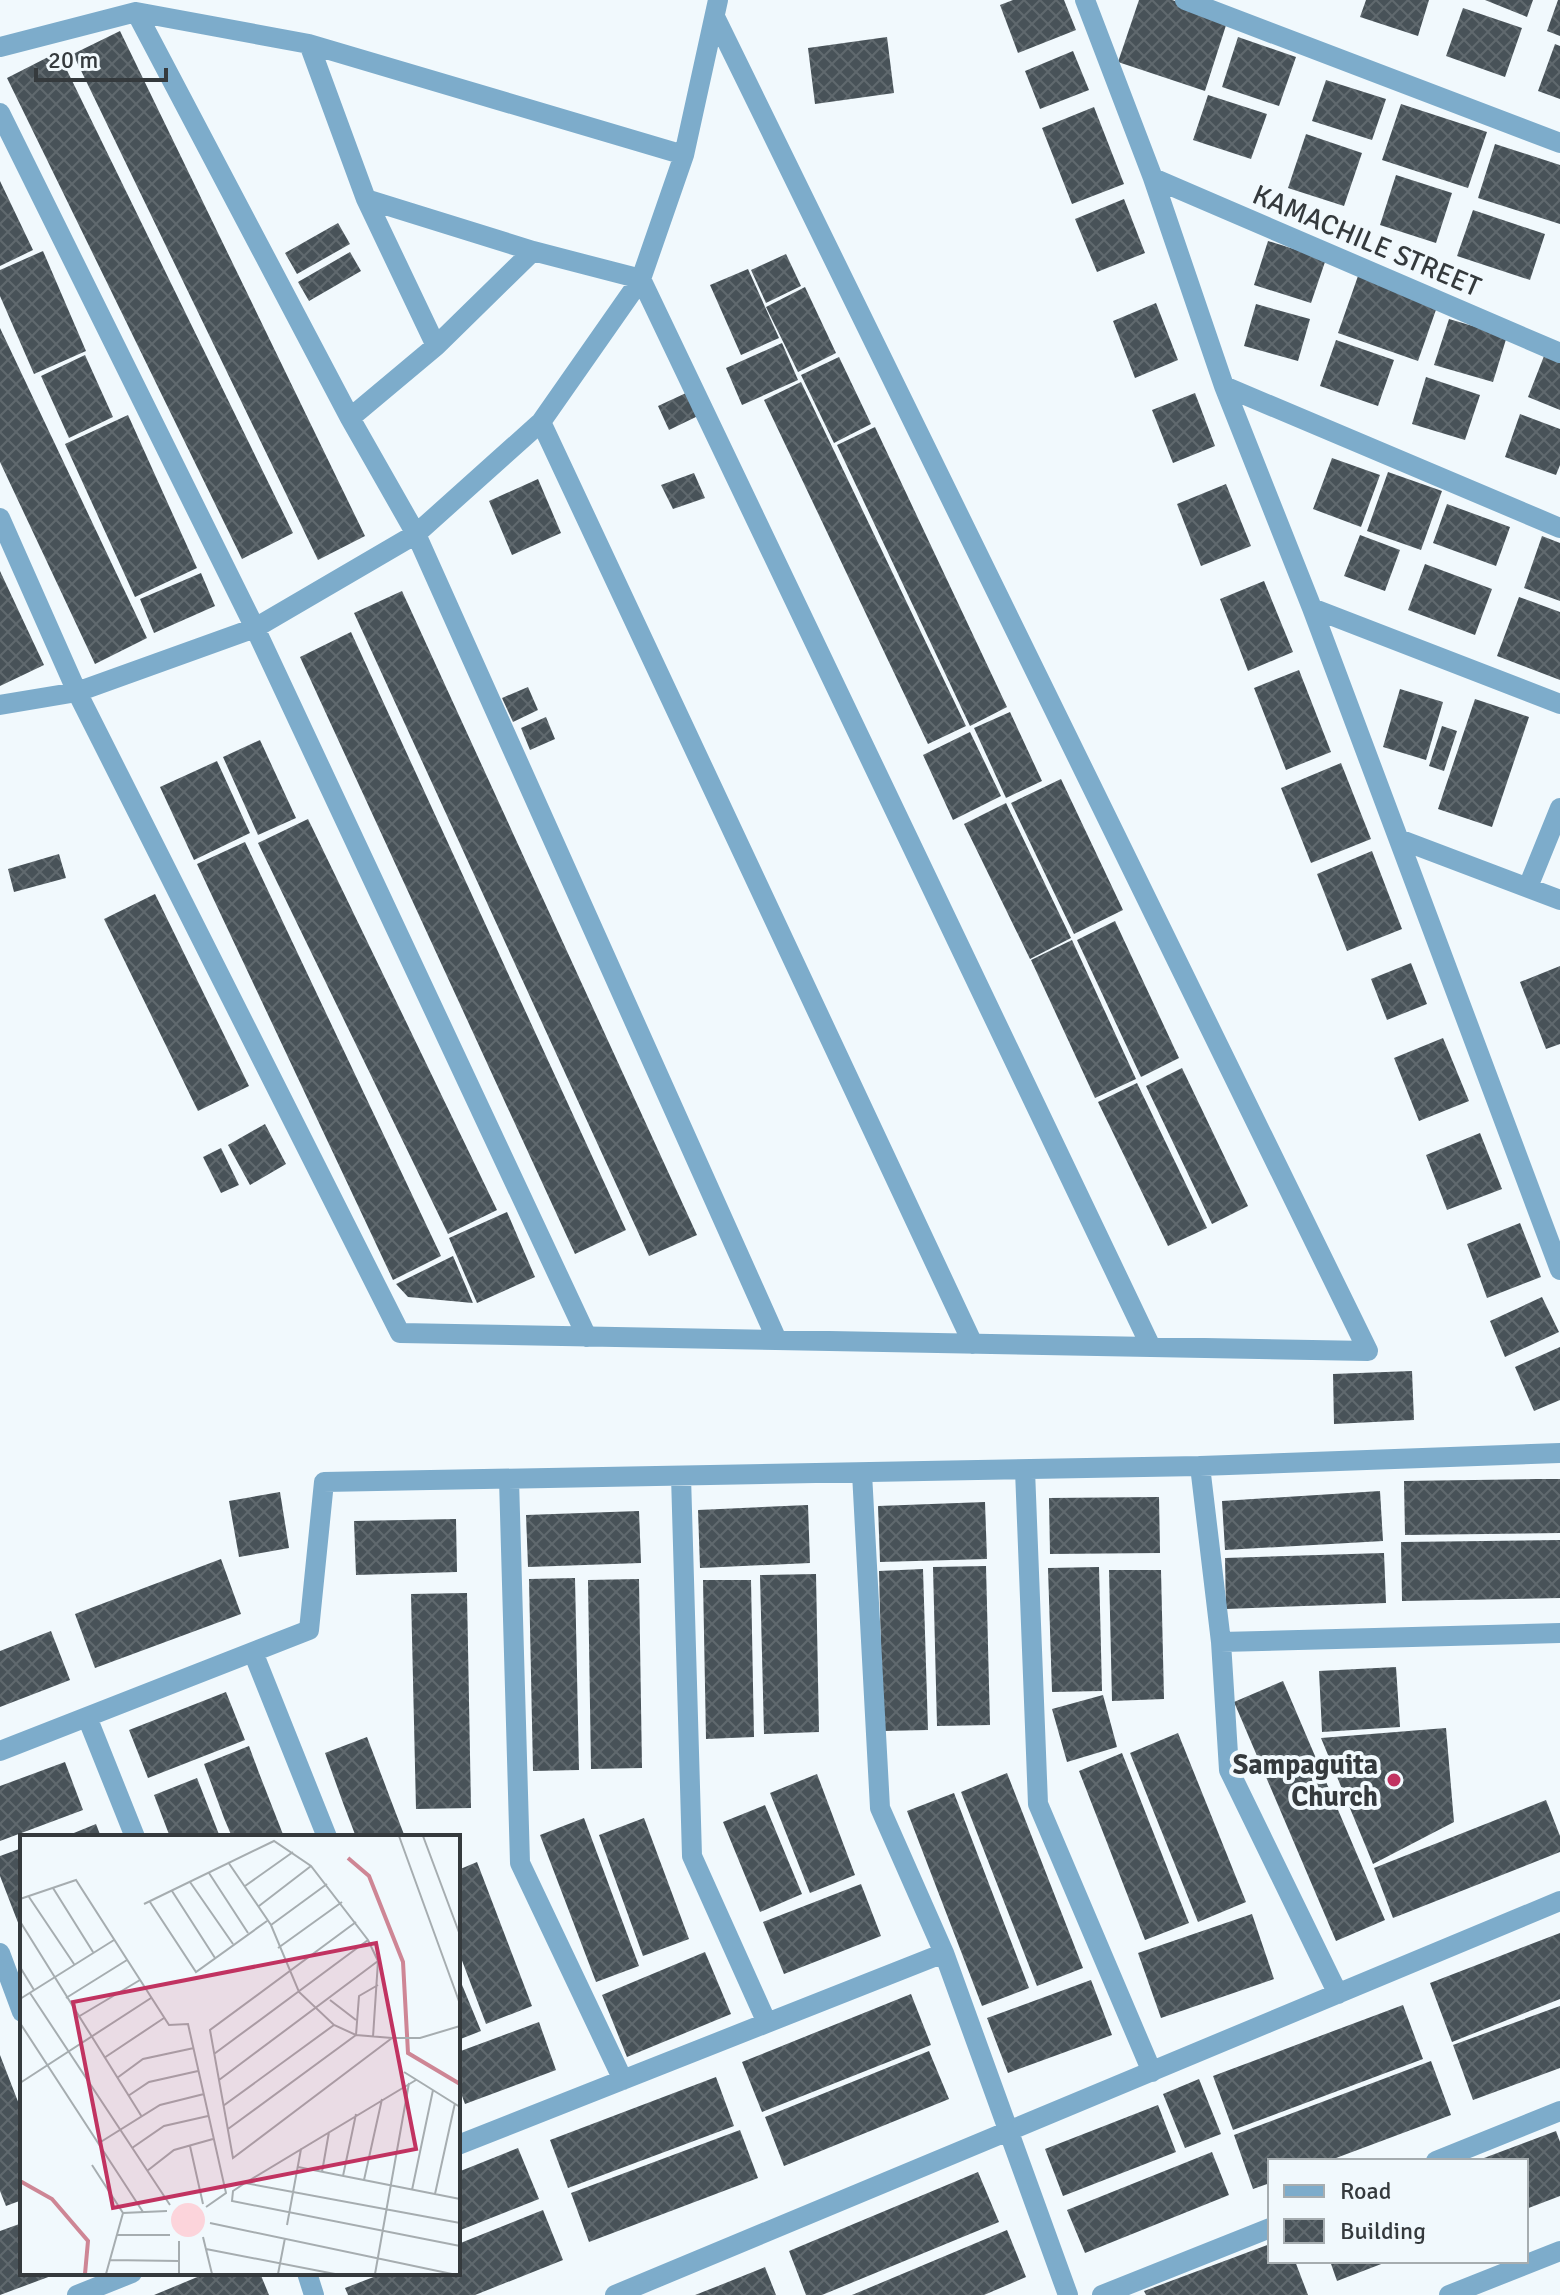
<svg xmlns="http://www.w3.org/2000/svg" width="1560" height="2295" font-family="Signika,sans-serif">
<defs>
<pattern id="building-cross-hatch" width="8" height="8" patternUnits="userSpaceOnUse" patternTransform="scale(2)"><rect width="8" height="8" fill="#485258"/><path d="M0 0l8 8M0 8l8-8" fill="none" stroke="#60696e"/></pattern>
</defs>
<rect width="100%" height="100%" fill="#f1f9fd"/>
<path fill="url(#building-cross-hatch)" d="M1013,0h51l12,30 -58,23 -18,-48z
M1139,0h33l56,19 -23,72 -87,-29z
M1366,0h63l-11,36 -58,-19z
M1485,0h48l-6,17z
M1558,0h2v36l-13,-5z
M1463,8l59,20 -17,49 -59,-21z
M120,31l245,505 -47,24 -245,-506z
M887,37l7,56 -79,11 -7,-56z
M1238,37l58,20 -17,49 -57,-19z
M1555,44l5,2v53l-22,-8z
M1073,51l16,39 -49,19 -15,-38z
M58,52l235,481 -51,26 -235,-481z
M1326,80l60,19 -14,41 -60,-19z
M1208,95l59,19 -16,45 -58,-19z
M1401,104l86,28 -19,56 -86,-28z
M1094,107l30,77 -52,20 -30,-76z
M1306,134l56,19 -18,53 -56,-18z
M1495,144l65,21v59l-82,-26z
M1396,175l56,18 -16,50 -56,-18z
M0,181l33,69 -33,16z
M1124,199l21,54 -48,19 -22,-53z
M1473,210l72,24 -15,46 -73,-24z
M338,223l12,21 -53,30 -12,-21z
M1268,241l58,18 -15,44 -57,-18z
M43,251l43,100 -52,23 -34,-78v-26z
M350,252l11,19 -52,30 -11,-19z
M786,254l15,32 -35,17 -15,-33z
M748,269l31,69 -38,17 -31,-70z
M1358,276l80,28 -20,57 -80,-28z
M805,287l31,66 -38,19 -32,-65z
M1156,303l22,57 -43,18 -22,-57z
M1256,304l54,15 -12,42 -54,-15z
M1449,319l58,17 -14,46 -59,-17z
M0,328l147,310 -52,26 -95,-202z
M1336,340l58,20 -16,46 -58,-20z
M782,343l16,37 -56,25 -16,-37z
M85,355l28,62 -44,21 -28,-62z
M1544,356l16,6v48l-32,-13z
M839,357l32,67 -37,19 -33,-68z
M1426,377l54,18 -15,45 -53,-16z
M801,382l165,344 -38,18 -164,-344z
M686,393l14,22 -31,15 -11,-24z
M1195,393l20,53 -42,17 -21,-53z
M1520,414l40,15v36l-4,10 -51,-18z
M128,415l69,153 -62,29 -70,-153z
M875,427l132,280 -37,19 -133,-281z
M1332,458l48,17 -19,52 -48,-18z
M1388,472l54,19 -21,59 -54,-19z
M694,473l11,25 -32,11 -12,-24z
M538,479l23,54 -49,22 -23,-54z
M1226,484l25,62 -50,20 -24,-62z
M1447,504l63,23 -14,39 -63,-23z
M1360,535l40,15 -15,41 -41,-15z
M1542,536l18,7v58l-36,-13z
M1425,564l67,25 -17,46 -67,-25z
M0,571l44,94 -44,21z
M201,573l14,33 -61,27 -14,-34z
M1264,581l29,71 -45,19 -28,-72z
M402,591l295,644 -48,21 -295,-643z
M1519,597l41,15v68l-63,-24z
M351,632l275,598 -51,24 -275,-597z
M1299,670l32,82 -45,18 -32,-82z
M528,687l10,23 -25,12 -11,-24z
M1400,689l43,13 -17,58 -43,-13z
M1475,699l54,18 -37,110 -54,-18z
M1010,712l32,69 -36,17 -32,-70z
M546,717l9,22 -25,11 -9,-22z
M1442,726l15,5 -13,40 -15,-5z
M970,732l31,64 -48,24 -30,-65z
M260,740l36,78 -38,17 -35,-78z
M217,761l33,72 -56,27 -34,-73z
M1341,763l30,76 -60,24 -30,-75z
M1061,779l62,131 -49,24 -63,-131z
M1006,803l65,135 -41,21 -66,-135z
M308,819l189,391 -49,24 -190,-391z
M245,842l196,414 -48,24 -196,-416z
M1372,851l30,78 -55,22 -30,-77z
M59,854l7,24 -52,14 -6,-23z
M155,894l94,192 -51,25 -94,-192z
M1115,921l64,137 -38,19 -64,-137z
M1072,940l64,139 -41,19 -64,-138z
M1411,963l16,41 -40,16 -16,-41z
M1560,966v78l-14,5 -26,-67z
M1443,1038l26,63 -50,20 -25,-63z
M1182,1068l66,138 -36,18 -66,-138z
M1137,1083l70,145 -39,18 -70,-144z
M265,1124l21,40 -36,21 -22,-40z
M1480,1133l22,56 -55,21 -21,-55z
M221,1148l18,37 -18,8 -18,-36z
M507,1212l28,65 -58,26 -28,-65z
M1520,1223l21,54 -54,21 -20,-54z
M453,1256l20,47 -65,-6 -12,-13z
M1542,1297l17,35 -54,25 -15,-36z
M1560,1347v53l-26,11 -19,-44z
M1412,1371l2,49 -80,4 -1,-50z
M1537,1479h23v54l-155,2 -1,-54z
M1380,1491l3,50 -158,9 -3,-49z
M280,1492l9,56 -50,9 -10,-56z
M1159,1497l1,56 -110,1 -1,-56z
M985,1502l2,57 -107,3 -2,-56z
M808,1505l2,58 -110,5 -2,-58z
M639,1511l2,52 -113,4 -2,-52z
M456,1519l1,53 -101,3 -2,-54z
M1560,1540v58l-158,3 -1,-59z
M1384,1553l2,50 -160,6 -1,-51z
M221,1559l20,55 -146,54 -20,-54z
M986,1566l4,159 -53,1 -4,-159z
M1099,1567l3,124 -50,1 -4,-124z
M923,1569l5,161 -45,1 -4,-160z
M1109,1570h52l3,129 -52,2z
M816,1574l3,158 -55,2 -4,-159z
M575,1578l4,192 -46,1 -4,-192z
M639,1579l3,189 -51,1 -3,-189z
M703,1580h48l3,157 -48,2z
M467,1593l4,215 -55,1 -5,-215z
M51,1631l19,49 -70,27v-56z
M1396,1667l4,60 -78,5 -3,-61z
M1283,1681l102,239 -49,21 -102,-239z
M226,1692l19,48 -97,38 -19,-48z
M1103,1695l14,52 -50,15 -15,-53z
M1446,1728l8,94 -81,42 -52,-126z
M1178,1733l68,169 -48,20 -68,-169z
M367,1737l28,74 10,26h-49l-13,-34 -18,-50z
M249,1746l10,27 25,64h-52l-8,-19 -20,-54z
M1122,1753l67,170 -44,17 -66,-169z
M65,1762l18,48 -83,31v-55z
M1007,1773l76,195 -46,18 -76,-194z
M817,1774l38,101 -45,18 -40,-100z
M197,1778l23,59h-50l-16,-42z
M954,1793l75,195 -47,18 -75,-195z
M1546,1800l14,36v16l-167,66 -19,-50z
M765,1805l37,89 -42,18 -37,-90z
M584,1818l55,148 -43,16 -56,-147z
M644,1818l45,121 -46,17 -44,-121z
M96,1824l5,13h-37z
M22,1848v85l-22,-57v-20z
M477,1862l55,144 -46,18 -28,-74v-80z
M861,1884l20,52 -97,38 -21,-52z
M1252,1914l22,65 -113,39 -23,-65z
M1560,1933v66l-108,43 -22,-59z
M705,1952l26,62 -104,43 -25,-62z
M458,1975l23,56 -23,9z
M1091,1980l21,55 -104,38 -21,-55z
M911,1994l20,51 -169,67 -20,-50z
M1403,2005l20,54 -190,71 -20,-54z
M1560,2006v62l-87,32 -20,-55z
M539,2022l17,48 -91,34 -7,-19v-33z
M929,2051l20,48 -165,67 -19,-49z
M0,2055l22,57v88l-16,6 -6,-15z
M1431,2061l20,54 -123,46h-58v22l-17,6 -19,-54z
M716,2077l18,49 -166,62 -18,-48z
M1199,2079l22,55 -36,14 -22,-54z
M1158,2105l18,47 -113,44 -18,-47z
M740,2130l18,48 -169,64 -18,-49z
M1556,2131l4,11v54l-34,13v-48h-50z
M518,2148l21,51 -81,32v-59z
M1212,2152l17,43 -144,58 -18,-43z
M978,2172l21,50 -177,73h-16l-17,-44z
M543,2210l20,50 -88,35h-127l-3,-7 39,-15h74v-29z
M22,2223v50h37l-59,22v-64z
M1007,2230l19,47 -42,18h-132z
M1270,2244v17h25l13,34h-162l-2,-4z
M1330,2261h59l-52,20z
M765,2267l11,28h-81l23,-9z
M207,2273h53l9,22h-115z"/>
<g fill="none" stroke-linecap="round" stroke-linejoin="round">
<path stroke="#7daccb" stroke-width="20" d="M1085,0l68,178 71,208 88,222 248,662
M1185,0l375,143
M136,12l214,406 66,116 361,806
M309,44l57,155 167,52 108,28 510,1068
M0,47l136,-35 173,32 375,111
M0,113l255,515 332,709
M1153,178l407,175
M366,199l70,147
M1224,386l336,142
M350,418l86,-72 97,-95
M541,422l432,922
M0,518l77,174 323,641 968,18 -653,-1334
M1312,608l248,96
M0,705l77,-13 178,-64 161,-94 125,-112 100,-143 43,-124 34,-155
M1399,839l161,61
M1528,887l32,-79
M1200,1466l21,176 8,128 109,224
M1025,1470l13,334 114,268
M862,1473l18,335 64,145 124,342
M681,1476l11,380 75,167
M509,1479l11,384 103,217
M1221,1642l339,-9
M253,1652l74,185
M87,1717l48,120
M0,1751l309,-121 15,-148 876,-16 360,-13
M0,1953l22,59
M458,2145l486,-192
M1436,2161l124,-50
M307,2273l7,22
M77,2295l55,-22
M615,2295l945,-394
M1102,2295l168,-67
M1449,2295l111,-44"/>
</g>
<circle fill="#c13361" stroke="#f1f9fd" stroke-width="3" cx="1394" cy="1780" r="8"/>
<g text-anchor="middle" stroke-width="8" stroke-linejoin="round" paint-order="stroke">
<g font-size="28" fill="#353a3d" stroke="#f1f9fd">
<text transform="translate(1367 240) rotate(23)" y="10">KAMACHILE STREET</text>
</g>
<g font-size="28" font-weight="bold" fill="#353a3d" stroke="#f1f9fd" text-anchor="end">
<text x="1378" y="1774">Sampaguita<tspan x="1378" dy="32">Church</tspan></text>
</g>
</g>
<g transform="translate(20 1835)">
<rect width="440" height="440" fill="#f1f9fd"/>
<path d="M151 385a17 17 0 1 1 34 0a17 17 0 1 1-34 0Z" fill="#fcd4db"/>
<path fill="none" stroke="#ce8695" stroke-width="4" d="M328,23l21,18 34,86 5,91 52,31M0,346l32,18 36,42 -3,33"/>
<path fill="none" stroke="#a6adb0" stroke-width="2" d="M379,1l61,168M403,1l37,99M208,27l43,63 28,67 35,33 22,10 36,3h28l40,-12M189,38l39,60M170,47l43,62M225,51l48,-34M33,53l40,64M152,56l43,67M9,62l45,67M0,64l56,-19 93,145 19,-1 38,169 -20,14M130,67l46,70 71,-51M124,69l130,-63 37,25 57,74 10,21 -5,76M239,71l52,-40M336,87l-146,108 23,128 159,-120M1,88l121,194M251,90l56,-41M258,113l64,-46M0,132l14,23M10,158l140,212M46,163l61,-38M0,164l94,-59M310,165l26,20M58,182l62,-37M0,188l123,189M194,219l154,-114M84,223l60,-40M384,237l56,35M97,243l26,-19 51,-11M199,245l159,-119M396,245l-171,103 -12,8 -1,10 228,45M0,248l131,-85M108,261l21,-14 49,-11M203,271l111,-81M208,294l128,-94 3,-39 19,-11M79,308l61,-38 44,-11M170,311l13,58M112,313l32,-22 44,-10M72,330l31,48M278,332l162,32M127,336l27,-21 39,-11M302,337l7,-40M323,341l13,-62M344,345l18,-81M225,348l215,40M392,355l21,-100M415,359l20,-91M190,388l242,51M267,390l14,-76M97,400h53M183,402l9,37M186,414l129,25M90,425l69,1M86,439l17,-61 44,-2M159,439v-33M258,439l7,-36M355,439l34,-191"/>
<path fill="#c13361" fill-opacity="0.15" stroke="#c13361" stroke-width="4" d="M356,108l40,206 -303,59 -40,-206z"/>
<rect width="440" height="440" fill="none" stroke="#353a3d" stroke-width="4"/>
</g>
<rect x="1268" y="2159" width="260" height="104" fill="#f1f9fd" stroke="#a6adb0" stroke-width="2"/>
<rect x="1284" y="2185" width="40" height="12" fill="#7daccb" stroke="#a6adb0" stroke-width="2"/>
<text x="1340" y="2199" font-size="24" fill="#353a3d">Road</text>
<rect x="1284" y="2219" width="40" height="24" fill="url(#building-cross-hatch)" stroke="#a6adb0" stroke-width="2"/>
<text x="1340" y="2239" font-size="24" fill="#353a3d">Building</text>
<path d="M36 68v12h130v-12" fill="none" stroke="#353a3d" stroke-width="4"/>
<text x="48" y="68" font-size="24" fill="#353a3d" stroke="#f1f9fd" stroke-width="6" paint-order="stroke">20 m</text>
</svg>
